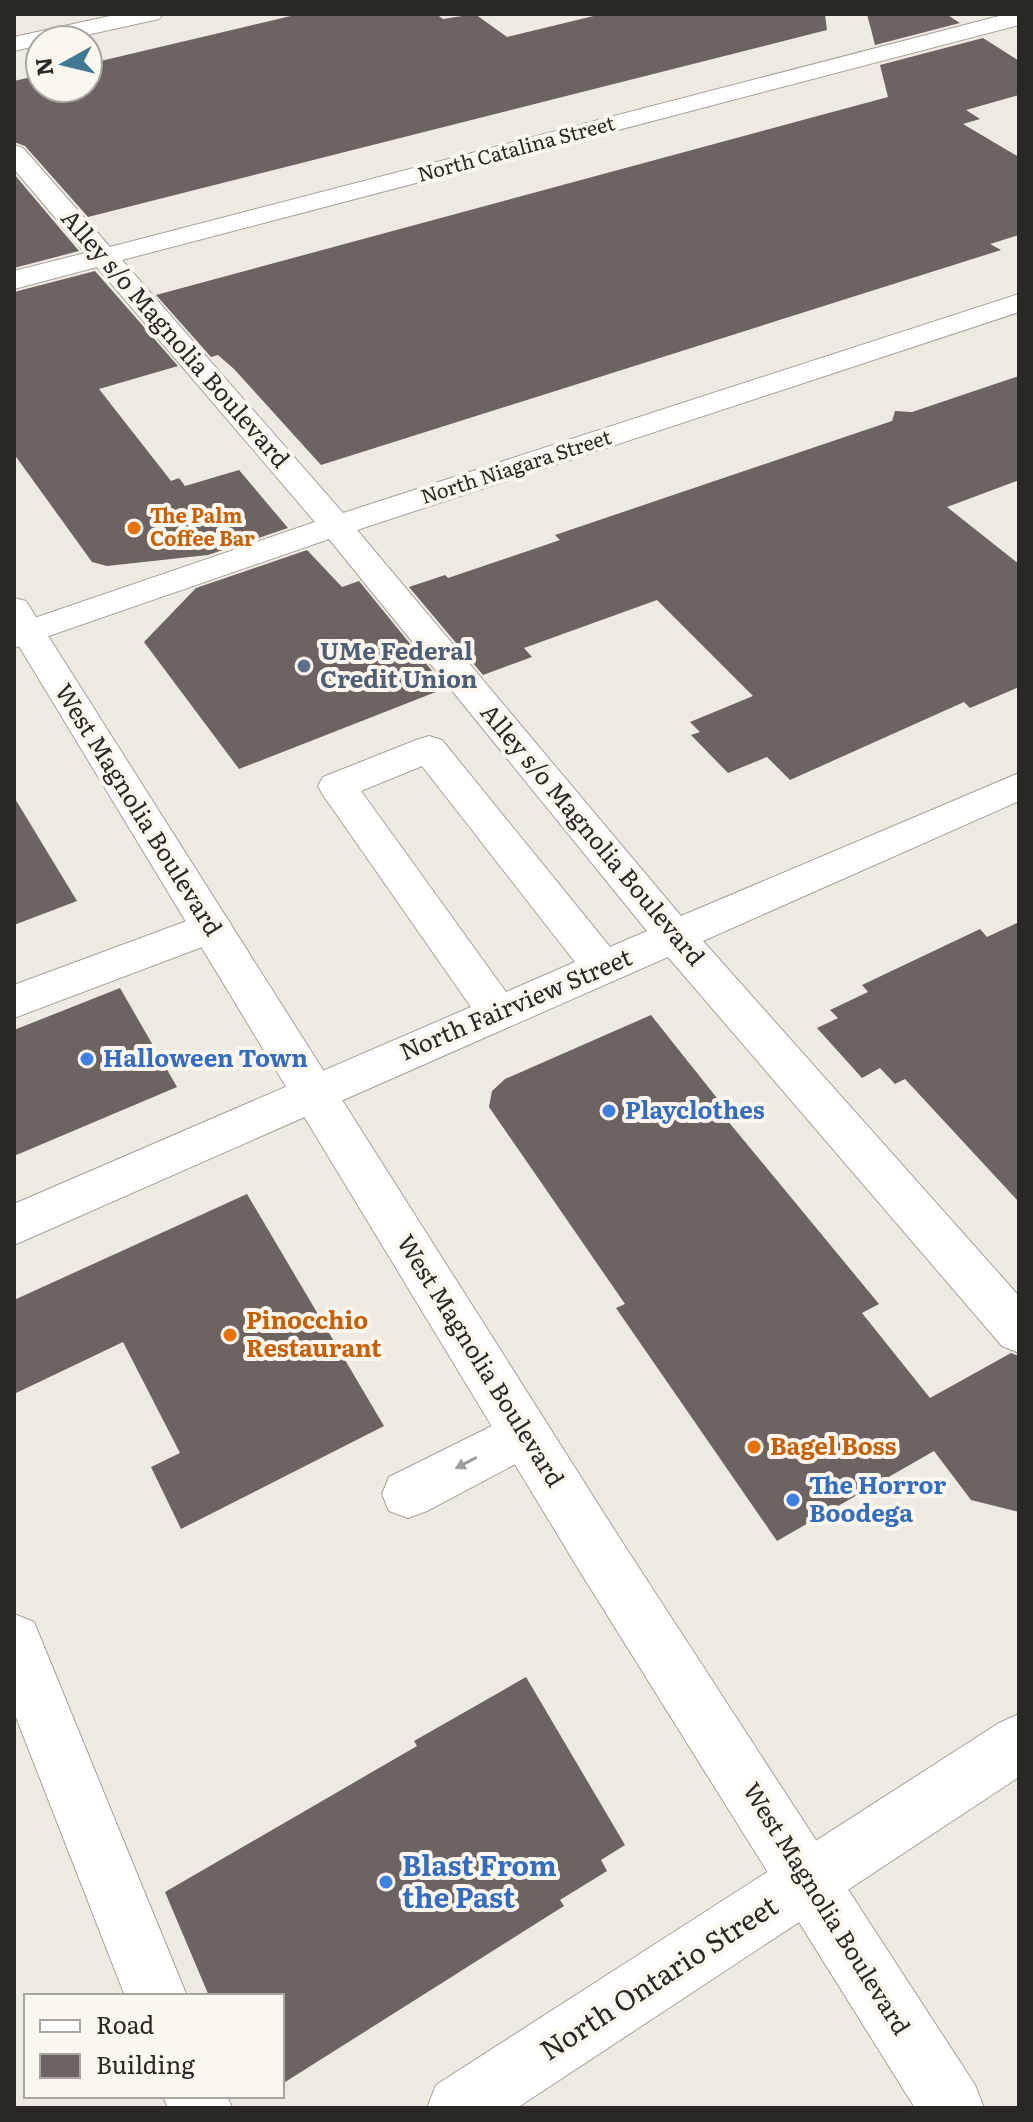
<svg xmlns="http://www.w3.org/2000/svg" width="1033" height="2122" font-family="Literata,serif">
<rect width="100%" height="100%" fill="#efeae1"/>
<path fill="#6d6461" d="M299,14h137l7,5 32,-5 32,23 95,-23h223l2,16 -739,187 -63,-71 -11,-4v-61l26,-6v13h48v-24z
M867,14h79l14,9 -85,22z
M983,38l36,23v34l-53,15 14,9 -17,5 56,33v78l-29,9 11,6 -680,215 -87,-96 -16,-14 -7,2 -55,-62 732,-198 -8,-32z
M14,174l43,51 22,26 -65,17z
M95,271l83,95 -79,23 72,92 8,-3 6,8 54,-16 49,58 -80,27 -101,11 -15,-4 -78,-108v-162z
M1019,376v104l-72,27 72,57v123l-49,21 -6,-6 -174,78 -23,-23 -39,16 -37,-38 9,-3 -10,-10 63,-26 -96,-96 -133,48 8,9 -49,18 -74,-88 36,-12 3,3 112,-38 -5,-5 337,-114 3,-10 17,1z
M307,550l35,37 17,-6 87,107 -207,81 -95,-127 52,-54z
M14,797l63,104 -63,24z
M1019,922v280l-114,-123 -10,5 -15,-16 -18,10 -45,-50 21,-10 -8,-8 38,-18 -6,-7 118,-56 7,8z
M120,988l57,99 -163,69v-126z
M651,1015l81,102 -5,3 152,184 -17,9 68,85 81,-45 8,3v156l-48,-12 -37,-49 -157,90 -161,-233 9,-4 -136,-197 3,-16 13,-12z
M247,1194l137,232 -203,103 -30,-62 29,-14 -57,-111 -109,52v-94z
M526,1677l99,168 -24,15 6,11 -47,29 4,6 -282,178v-88h-73l-44,-104 252,-146 -3,-5z"/>
<g fill="none" stroke-linecap="round" stroke-linejoin="round">
<defs>
<path id="minor" d="M119,14h44l-4,5 -95,21h-24v5l-26,6v-14z
M1007,14h12v11l-897,235 221,253 676,-219v18l-662,218 324,386 338,-143v28l-316,140 316,355v57l-17,-7 -334,-389 -654,288v-41l457,-197 -148,-212 -5,-9 5,-9 93,-37 13,-4 13,4 168,207 37,-16 -318,-392 -315,109v-23l301,-103 -218,-255 -83,22v-18l71,-18 -71,-84v-24l9,3 87,99zM422,766l153,196 -69,30 -145,-201z
M211,912l15,4 6,11 -6,11 -212,80v-33z
M524,1410l18,6 8,17 -8,17 -115,61 -19,7 -19,-7 -7,-17 7,-17z
M14,1614l20,8 153,374h-62l-111,-284z
M1019,1714v63l-502,331h-90l9,-23 563,-362z
M163,2096h64l5,12h-64z"/>
<path id="major" d="M14,598l12,3 5,8 586,925 358,551 9,23h-69l-336,-538 -565,-932z"/>
</defs>
<use href="#minor" stroke="#a6a299" stroke-width="2"/>
<use href="#major" stroke="#a6a299" stroke-width="2"/>
<use href="#minor" fill="#fff" fill-rule="evenodd"/>
<use href="#major" fill="#fff" fill-rule="evenodd"/>
</g>
<defs><path id="oneway-solid" d="M-6-.8H1V-3.2L6.5 0L1 3.2V.8H-6Z" transform="scale(2)"/></defs>
<use fill="#9f9e9d" href="#oneway-solid" transform="translate(466 1463) rotate(152)"/>
<g fill="#e8710a" stroke="#fcf7ee" stroke-width="3">
<circle cx="134" cy="528" r="8"/>
<circle cx="230" cy="1335" r="8"/>
<circle cx="754" cy="1447" r="8"/>
</g>
<circle fill="#5c6f8a" stroke="#fcf7ee" stroke-width="3" cx="304" cy="666" r="8"/>
<g fill="#3f7fe0" stroke="#fcf7ee" stroke-width="3">
<circle cx="87" cy="1059" r="8"/>
<circle cx="609" cy="1111" r="8"/>
<circle cx="793" cy="1500" r="8"/>
<circle cx="386" cy="1882" r="8"/>
</g>
<g text-anchor="middle" stroke-width="8" stroke-linejoin="round" paint-order="stroke">
<g font-size="20" fill="#2a2825" stroke="#fcf7ee">
<text transform="translate(516 149) rotate(-15)" y="7">North Catalina Street</text>
<text transform="translate(516 467) rotate(-18)" y="7">North Niagara Street</text>
</g>
<g font-size="20" font-weight="bold" fill="#c56008" stroke="#fcf7ee" text-anchor="start">
<text x="150" y="523">The Palm<tspan x="150" dy="23">Coffee Bar</tspan></text>
</g>
<g font-size="24" fill="#2a2825" stroke="#fcf7ee">
<text transform="translate(175 339) rotate(49)" y="8">Alley s/o Magnolia Boulevard</text>
<text transform="translate(138 810) rotate(58)" y="8">West Magnolia Boulevard</text>
<text transform="translate(592 835) rotate(50)" y="8">Alley s/o Magnolia Boulevard</text>
<text transform="translate(516 1005) rotate(-23)" y="8">North Fairview Street</text>
<text transform="translate(480 1361) rotate(58)" y="8">West Magnolia Boulevard</text>
<text transform="translate(826 1909) rotate(58)" y="8">West Magnolia Boulevard</text>
</g>
<g font-size="24" font-weight="bold" fill="#4e5e75" stroke="#fcf7ee" text-anchor="start">
<text x="320" y="660">UMe Federal<tspan x="320" dy="28">Credit Union</tspan></text>
</g>
<g font-size="24" font-weight="bold" fill="#366cbe" stroke="#fcf7ee" text-anchor="start">
<text x="103" y="1067">Halloween Town</text>
<text x="625" y="1119">Playclothes</text>
<text x="809" y="1494">The Horror<tspan x="809" dy="28">Boodega</tspan></text>
</g>
<g font-size="24" font-weight="bold" fill="#c56008" stroke="#fcf7ee" text-anchor="start">
<text x="246" y="1329">Pinocchio<tspan x="246" dy="28">Restaurant</tspan></text>
<text x="770" y="1455">Bagel Boss</text>
</g>
<g font-size="28" font-weight="bold" fill="#366cbe" stroke="#fcf7ee" text-anchor="start">
<text x="402" y="1876">Blast From<tspan x="402" dy="32">the Past</tspan></text>
</g>
<g font-size="28" fill="#2a2825" stroke="#fcf7ee">
<text transform="translate(659 1978) rotate(-33)" y="10">North Ontario Street</text>
</g>
</g>
<rect width="1033" height="2122" fill="none" stroke="#2a2825" stroke-width="32"/>
<rect x="24" y="1994" width="260" height="104" fill="#fcf7ee" stroke="#a8a49e" stroke-width="2"/>
<rect x="40" y="2020" width="40" height="12" fill="#ffffff" stroke="#a8a49e" stroke-width="2"/>
<text x="96" y="2034" font-size="24" fill="#2a2825">Road</text>
<rect x="40" y="2054" width="40" height="24" fill="#6d6461" stroke="#a8a49e" stroke-width="2"/>
<text x="96" y="2074" font-size="24" fill="#2a2825">Building</text>
<g transform="translate(64 64) rotate(262)"><circle r="38" fill="#fcf7ee" stroke="#a8a49e" stroke-width="2"/>
<path d="M0-6L14 30L0 20L-14 30Z" fill="#3e7991"/>
<text y="-12" font-size="22" font-weight="bold" text-anchor="middle" fill="#2a2825">N</text>
</g>
</svg>
